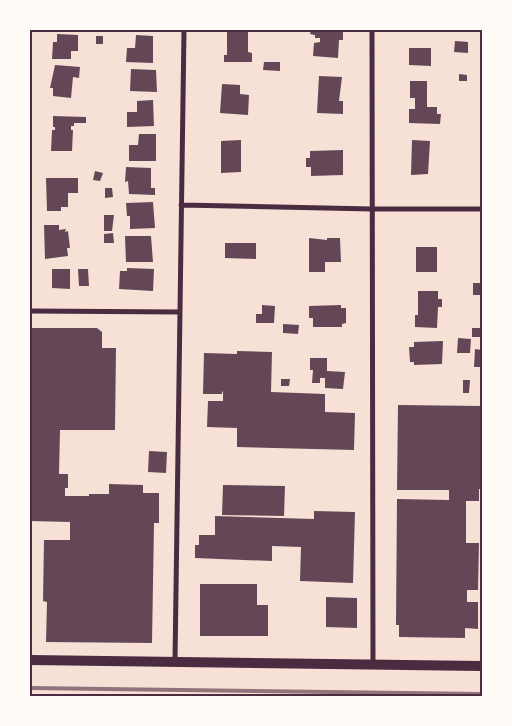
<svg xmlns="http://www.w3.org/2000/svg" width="512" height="726" font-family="'Varela Round',sans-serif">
<rect width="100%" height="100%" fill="#f7e1d7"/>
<path fill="#644757" d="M227,30h21v22l4,1v9h-28v-7h3z
M311,30h32v10h-4l-1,18 -25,-2 1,-13 6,-1v-4h-5v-3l-5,-1z
M57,34l21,1v16h-7v8h-19l1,-17h4z
M136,35l17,1v27l-27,-1 1,-14h8z
M96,36h7v8h-7z
M455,41l13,1v11l-14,-1z
M409,48h22v18l-22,-1z
M264,62h16v9l-17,-1z
M55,65l25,2 -1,11 -6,-1 -2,21 -18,-2v-8h-3z
M131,69l25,1 1,22 -27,-1z
M459,74l8,1v6h-8z
M319,76l23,1 -3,24h4v13l-26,-1z
M410,81h17v26h10v7h4l-1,10 -31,-1v-14h6v-11h-5z
M222,84l18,1v9l9,1 -1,20 -28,-2z
M153,100l1,26 -27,1v-15h10v-11z
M53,116l33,1v6h-12v3h-3v4h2l-1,21h-21l1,-21h3v-3h-2z
M139,134h17v27h-27v-16h9z
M241,140v32l-20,1v-32z
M412,140l18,1 -2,33 -17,1z
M343,150v25l-32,1v-9h-5v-9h4v-7z
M126,167l25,1v20h4v7l-26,-1 -1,-13 -3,1z
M95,171l8,2 -3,8 -7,-1z
M46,178h32v15h-10v14h-7v4h-14z
M105,188h7l1,9 -8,1z
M153,202l2,26 -25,1v-13h-3l-1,-13z
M104,215h10l-2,16h-8z
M44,225h15v5l7,-1 -1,3 3,-1 2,17h-3l1,8 -23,3z
M113,233l1,10h-10v-9z
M125,236h26l2,26h-27z
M309,238l18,2v-2h13l1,24h-16v10h-16z
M225,243h31v16l-31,-1z
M416,247h21v25h-21z
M127,268l27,1 -1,22 -34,-2 1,-18h7z
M52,269h18v20l-18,-1z
M78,269h10l1,17h-10z
M473,283h9v12h-9z
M418,291h20v8h4v8h-4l-1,21 -22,-1v-12h3z
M262,305l13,1 -1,17h-18v-9h6z
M341,305v3h5v15l-4,1v3h-29v-9h-4v-12z
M283,324l16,1 -1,9 -15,-1z
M32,328h65l5,4v16h14l-1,82h-55l-1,44h9v14h-3v8h24v-2h20v-10l34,1v8h16v30h-5l-2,120 -106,-1 1,-40 -4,-1 1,-61h26v-18l-40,-1z
M472,328h9v9h-9z
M458,338l13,1 -1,14h-13z
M443,341l-1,23 -28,1v-3h-4l-1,-15h5v-5z
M475,349l7,1v17h-8z
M237,351l35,1 -1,40 54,2v18l30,1 -1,37 -117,-3v-19l-30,-1 1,-26h15v-9l-1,-1v3h-19l1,-41 33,1z
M310,358h17v13l18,1 -2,17 -18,-1v-10h-5v5h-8l1,-13h-3z
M281,379h9l-1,7h-8z
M463,380h7l-1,13h-6z
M398,405l84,1v83h-3v12h-13v42h13l-1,47h-11v12h11v27l-13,-1v10l-66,-1v-12h-3l1,-126 52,1v-10h-52z
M149,451l18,1 -1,21 -18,-1z
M223,485l62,1 -1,30 -62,-1z
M314,511l41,1 -2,71 -53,-2 1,-34 -29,-1v15l-77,-3v-13h4v-10h16v-19l99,3z
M200,584h57v21h11v31h-68z
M326,597l31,1v30l-31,-1z"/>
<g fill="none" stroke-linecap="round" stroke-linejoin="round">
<path stroke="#4a2c40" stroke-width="5" d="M372,30l1,634
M181,205l191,4h110
M30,311l150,1
M175,661l9,-631"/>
<path stroke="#4a2c40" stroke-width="10" d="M30,660l452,6"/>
<path stroke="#8f747c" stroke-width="4" d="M30,688l452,6"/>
</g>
<rect width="512" height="726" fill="none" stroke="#fffaf5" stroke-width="62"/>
<rect x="31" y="31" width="450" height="664" fill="none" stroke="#4a2c40" stroke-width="2"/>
</svg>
